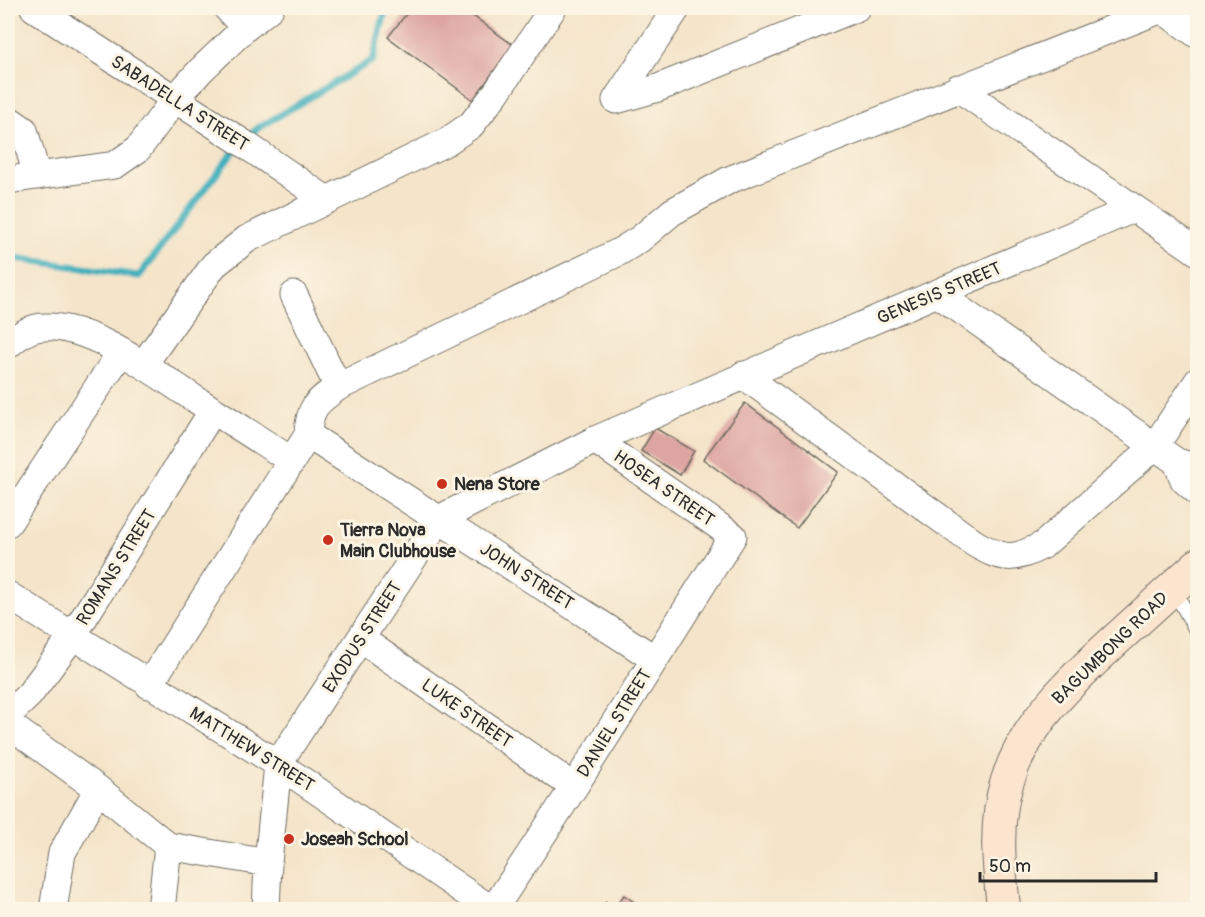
<svg xmlns="http://www.w3.org/2000/svg" width="1205" height="917" font-family="Pangolin,sans-serif">
<rect width="100%" height="100%" fill="#fcf5e5"/>
<filter id="ink" filterUnits="userSpaceOnUse"><feTurbulence type="fractalNoise" baseFrequency=".0167" numOctaves="2"/><feDisplacementMap in="SourceGraphic" scale="12" xChannelSelector="R" yChannelSelector="G"/><feConvolveMatrix kernelMatrix="1 2 1 2 8 2 1 2 1" color-interpolation-filters="sRGB"/></filter>
<filter id="wash" filterUnits="userSpaceOnUse"><feTurbulence type="fractalNoise" baseFrequency=".008" numOctaves="4" result="noise"/><feDisplacementMap in="SourceGraphic" scale="24" xChannelSelector="R" yChannelSelector="G"/><feGaussianBlur stdDeviation="1.35" result="paint"/><feColorMatrix in="noise" values="0 0 0 0 0 0 0 0 0 0 0 0 0 0 0 0 0 1.4 0 .05"/><feComposite in="paint" operator="in"/></filter>
<g filter="url(#wash)">
<rect width="100%" height="100%" fill="#f4e4c9"/>
<g fill="none" stroke-linecap="round" stroke-linejoin="round">
<path stroke="#41b0bd" stroke-width="7" d="M246,139l12,-11 115,-68 13,-52
M8,257l131,19 98,-129"/>
</g>
<g id="blocks">
<path fill="#dda5a1" d="M411,8h51l51,37 -40,55 -85,-63z
M745,403l93,69 -41,56 -94,-69z
M655,428l39,23 -14,24 -39,-24z
M624,895l22,15h-45l5,-8 8,7z"/>
</g>
</g>
<g filter="url(#ink)">
<use href="#blocks" fill-opacity="0" stroke="#716c62" stroke-width="1.5"/>
<g fill="none" stroke-linecap="round" stroke-linejoin="round">
<defs>
<path id="lane" d="M1173,588l25,46"/>
<path id="street" d="M34,8l212,137 79,54
M227,8l18,20
M1160,8l38,27
M958,88l240,164
M616,100l42,-12 198,-80
M616,100l61,-92
M8,119l16,11 13,46
M8,180l107,-15 23,-16 36,-49 27,-30 44,-42 25,-20
M938,294l239,168 21,6
M294,295l44,92
M8,345c10,-9 22,-18 36,-18 48,-3 112,47 151,72 32,20 65,41 97,62
M143,365l71,-100 33,-26 199,-97 25,-17 25,-32 57,-85
M743,375l231,168c29,17 39,18 69,2l112,-99 43,-65
M308,435l347,224
M1177,462l7,18 14,12
M8,523l113,-171
M8,595l270,169 214,146
M361,639l213,148
M149,685l159,-250c1,-27 8,-33 30,-48l281,-135 21,-13 32,-27 57,-32 433,-171
M8,715l21,-20 43,-58 141,-227
M8,724l90,65 70,57 100,17
M53,910l9,-57 36,-64
M161,910l7,-64
M266,910l2,-47 10,-99 161,-245 156,-79 538,-231
M493,910l81,-123 159,-251 -138,-96"/>
<path id="secondary" d="M1004,910c-5,-41 -10,-87 3,-128 19,-61 67,-104 113,-146 26,-24 52,-47 78,-71"/>
</defs>
<use href="#lane" stroke="#716c62" stroke-width="16"/>
<use href="#street" stroke="#716c62" stroke-width="29"/>
<use href="#secondary" stroke="#716c62" stroke-width="35"/>
<use href="#lane" stroke="#fff" stroke-width="14"/>
<use href="#street" stroke="#fff" stroke-width="27"/>
<use href="#secondary" stroke="#fce5cf" stroke-width="33"/>
</g>
</g>
<g fill="#c8321e" stroke="#fcf5e5" stroke-width="2">
<circle cx="442" cy="484" r="6"/>
<circle cx="328" cy="540" r="6"/>
<circle cx="289" cy="839" r="6"/>
</g>
<g text-anchor="middle" stroke-width="6" stroke-linejoin="round" paint-order="stroke">
<g font-size="18" fill="#2b2b2b" stroke="#fcf5e5">
<text transform="translate(180 103) rotate(33)" y="6">SABADELLA STREET</text>
<text transform="translate(939 293) rotate(-23)" y="6">GENESIS STREET</text>
<text transform="translate(664 488) rotate(35)" y="6">HOSEA STREET</text>
<text transform="translate(116 567) rotate(-58)" y="6">ROMANS STREET</text>
<text transform="translate(527 576) rotate(33)" y="6">JOHN STREET</text>
<text transform="translate(362 637) rotate(-57)" y="6">EXODUS STREET</text>
<text transform="translate(1110 648) rotate(-44)" y="6">BAGUMBONG ROAD</text>
<text transform="translate(467 713) rotate(35)" y="6">LUKE STREET</text>
<text transform="translate(614 723) rotate(-58)" y="6">DANIEL STREET</text>
<text transform="translate(252 749) rotate(32)" y="6">MATTHEW STREET</text>
</g>
<g font-size="18" font-weight="bold" fill="#2b2b2b" stroke="#fcf5e5" text-anchor="start">
<text x="454" y="490">Nena Store</text>
<text x="340" y="536">Tierra Nova<tspan x="340" dy="21">Main Clubhouse</tspan></text>
<text x="301" y="845">Joseah School</text>
</g>
</g>
<rect width="1205" height="917" fill="none" stroke="#fcf5e5" stroke-width="30"/>
<path d="M980 872v9h176v-9" fill="none" stroke="#2b2b2b" stroke-width="3"/>
<text x="989" y="872" font-size="18" fill="#2b2b2b" stroke="#fcf5e5" stroke-width="4.5" paint-order="stroke">50 m</text>
</svg>
